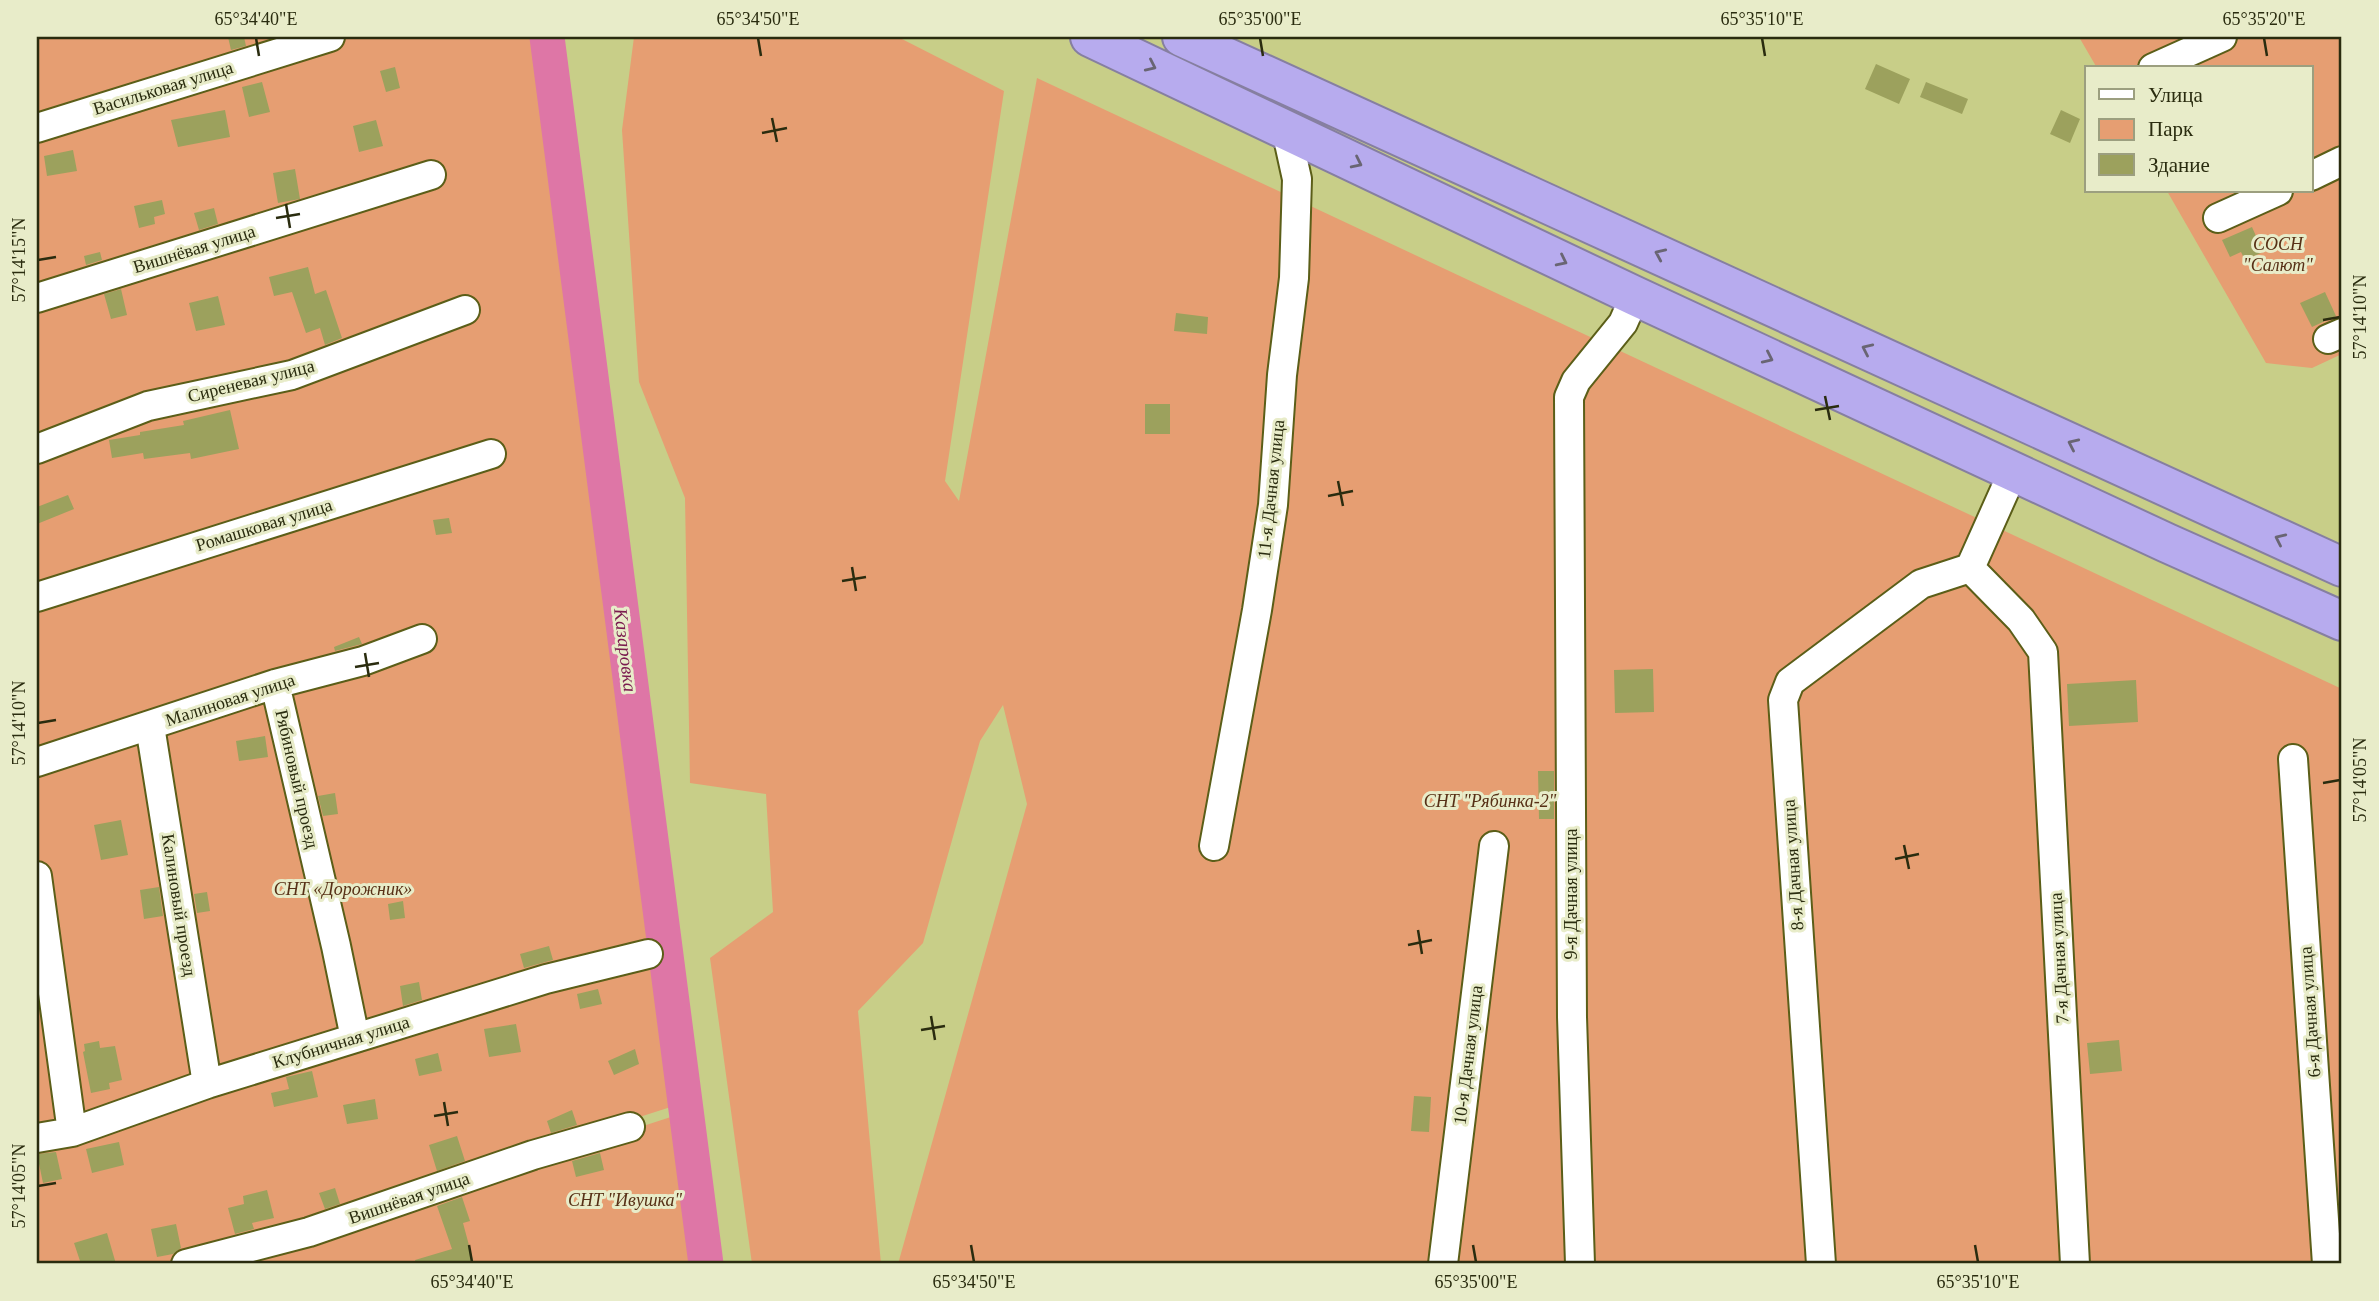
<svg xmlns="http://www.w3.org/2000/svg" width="2379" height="1301" font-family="Georgia,serif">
<rect width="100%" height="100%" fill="#c8ce88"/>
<path fill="#e69e72" d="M37,37h501l142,1067 -358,115 -159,45h-126z
M634,37h264l106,54 -59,390 14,20 78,-423 1305,611v575h-1444l129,-460 -24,-99 -23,36 -57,202 -65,68 23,253h-129l-42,-306 63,-46 -7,-118 -76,-11 -5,-285 -46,-116 -17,-252z
M2079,37h263v317l-30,14 -46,-5 -99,-172h144v-123h-214z
M680,1114l19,150h-480z"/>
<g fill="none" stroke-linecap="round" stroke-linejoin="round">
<path stroke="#de76a6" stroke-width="35" d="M547,37l159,1227"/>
</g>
<path fill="#9ca15d" d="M228,37h16l2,9 -15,4z
M1876,64l34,15 -11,25 -34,-15z
M395,67l5,21 -14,4 -6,-21z
M262,82l8,30 -21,5 -7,-30z
M1926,82l42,17 -6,15 -42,-17z
M225,110l5,27 -52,10 -7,-27z
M2061,110l19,9 -10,24 -20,-9z
M376,120l7,26 -24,6 -6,-26z
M73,150l4,21 -30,5 -3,-20z
M295,169l5,30 -22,4 -5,-30z
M162,200l3,14 -11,3 1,7 -16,4 -5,-22z
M214,208l4,16 -19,6 -5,-17z
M2252,227l11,25 -18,8 -4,-8 -11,5 -8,-17z
M100,252l2,8 -16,5 -2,-9z
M308,267l7,27 11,-4 16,48 -17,7 -5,-17 -14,5 -14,-41 -18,4 -5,-19z
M121,289l6,26 -16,4 -7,-25z
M2325,292l11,24 -24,11 -12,-24z
M218,296l7,29 -29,6 -7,-28z
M1176,313l32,4 -1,17 -33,-3z
M1145,404h25v30h-25z
M230,410l9,39 -48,10 -1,-6 -46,6 -1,-6 -31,5 -3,-18 31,-5v-3l44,-7 -1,-4z
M68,495l6,14 -37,15v-17z
M449,518l3,15 -16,2 -3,-15z
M359,637l3,7 -27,7 -1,-4z
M1653,669l1,43 -39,1 -1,-43z
M2136,680l2,42 -69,4 -2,-42z
M265,736l3,21 -29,4 -3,-20z
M1538,771h16v48h-15z
M335,793l3,21 -15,2 -5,-20z
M121,820l7,35 -27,5 -7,-35z
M159,887l4,29 -19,3 -4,-29z
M207,892l3,19 -13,2 -3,-19z
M403,901l2,17 -15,2 -2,-16z
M549,946l4,14 -29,8 -4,-14z
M419,982l3,18 -19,6 -3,-20z
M598,989l4,15 -22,5 -3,-15z
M516,1024l5,28 -32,5 -5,-28z
M2119,1040l3,31 -32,3 -3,-31z
M99,1041l1,7 15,-2 7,34 -13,3 1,6 -19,4 -8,-41 2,-1 -1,-7z
M635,1049l4,15 -25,11 -6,-14z
M438,1053l4,18 -23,5 -4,-17z
M312,1071l6,26 -44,10 -3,-14 18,-4 -3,-12z
M1414,1096l17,1 -2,35 -18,-1z
M375,1099l3,20 -31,5 -4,-19z
M572,1110l5,15 -26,8 -4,-12z
M457,1136l8,25 -28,10 -8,-26z
M119,1142l5,23 -32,8 -6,-24z
M56,1152l6,27 -19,4 -6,-29z
M600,1153l4,17 -28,7 -4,-16z
M335,1188l5,16 -15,5 -6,-16z
M267,1190l7,28 -22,5 2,6 -19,5 -7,-26 16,-4 -1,-8z
M462,1197l8,24 -7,2 11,41h-58l-1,-4 37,-11 -15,-43z
M176,1224l5,24 -8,6 -16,3 -6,-28z
M107,1233l9,31h-35l-7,-21z"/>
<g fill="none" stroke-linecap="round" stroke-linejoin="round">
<defs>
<path id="minor" d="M2153,68l69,-31
M37,128l293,-91
M2311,176l31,-15
M2218,218l60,-27
M37,298l394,-123
M2328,339l14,-6
M37,449l111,-43 144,-31 173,-65
M1970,568l51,52 22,32 32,612
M1970,568l43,-96
M37,597l454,-143
M275,684l61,262 19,92
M150,726l57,358
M2293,759l34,505
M37,762l238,-78 88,-23 59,-22
M1214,846l43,-236 16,-105 9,-130 12,-97 3,-99 -11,-50
M37,876l35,256
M37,1138l35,-6 135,-48 339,-105 102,-25
M186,1264l123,-32 224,-77 97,-28
M1443,1264l51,-418
M1580,1264l-8,-247 -3,-620 7,-16 47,-58 12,-27
M1821,1264l-38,-564 7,-18 131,-98 49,-16"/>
<path id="highway" d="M1090,37l545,259 532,247 175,78
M1182,37l1160,530"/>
</defs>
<use href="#minor" stroke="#5b5e18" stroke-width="32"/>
<use href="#highway" stroke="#867fa0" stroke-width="42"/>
<use href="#minor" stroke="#fff" stroke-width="28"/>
<use href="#highway" stroke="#b7abee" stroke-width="38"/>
</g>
<defs><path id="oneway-chevron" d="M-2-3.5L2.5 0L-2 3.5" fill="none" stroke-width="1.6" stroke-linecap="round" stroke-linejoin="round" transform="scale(1.75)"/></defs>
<g stroke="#696573">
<use href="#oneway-chevron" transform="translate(1151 66) rotate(25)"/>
<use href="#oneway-chevron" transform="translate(1357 163) rotate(26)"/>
<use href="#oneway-chevron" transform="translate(1660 254) rotate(-156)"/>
<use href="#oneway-chevron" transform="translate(1562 261) rotate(26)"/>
<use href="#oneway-chevron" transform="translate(1867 349) rotate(-155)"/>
<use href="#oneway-chevron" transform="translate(1768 358) rotate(25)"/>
<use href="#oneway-chevron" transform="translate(2073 444) rotate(-155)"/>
<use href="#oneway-chevron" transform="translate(2280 539) rotate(-155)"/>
</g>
<path fill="none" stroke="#2a2c0f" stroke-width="2.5" d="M256,38l3,18M758,38l3,18M1260,38l3,18M1762,38l3,18M2264,38l3,18M772,118l5,24M762,133l25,-5M286,204l4,24M276,218l24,-4M38,260l18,-3M2323,320l17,-3M1825,396l5,24M1815,410l24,-4M1338,481l5,25M1328,496l25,-5M852,567l4,24M842,581l24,-4M365,653l4,24M355,667l24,-4M38,723l18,-3M2323,783l17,-3M1904,845l5,24M1895,859l24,-5M1418,930l4,24M1408,945l24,-5M931,1016l4,24M921,1030l24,-4M444,1102l4,24M434,1116l24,-4M38,1186l18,-3M469,1245l3,17M971,1245l3,17M1473,1245l3,17M1975,1245l3,17"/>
<g text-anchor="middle" stroke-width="6" stroke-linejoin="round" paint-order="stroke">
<g font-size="18" fill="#2a2c0f" stroke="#e8ecc9">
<text transform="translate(163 88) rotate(-17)" y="6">Васильковая улица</text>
<text transform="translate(194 249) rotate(-17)" y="6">Вишнёвая улица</text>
<text transform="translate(251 381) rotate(-14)" y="6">Сиреневая улица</text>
<text transform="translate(1271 489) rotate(-84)" y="6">11-я Дачная улица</text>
<text transform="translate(264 525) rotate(-17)" y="6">Ромашковая улица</text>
<text transform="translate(230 700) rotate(-18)" y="6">Малиновая улица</text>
<text transform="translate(297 779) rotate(77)" y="6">Рябиновый проезд</text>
<text transform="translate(1793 865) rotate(-94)" y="6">8-я Дачная улица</text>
<text transform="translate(1571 894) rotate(-90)" y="6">9-я Дачная улица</text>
<text transform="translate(179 905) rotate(81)" y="6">Калиновый проезд</text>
<text transform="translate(2059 958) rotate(-93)" y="6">7-я Дачная улица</text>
<text transform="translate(2310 1012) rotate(-94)" y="6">6-я Дачная улица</text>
<text transform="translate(341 1042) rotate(-17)" y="6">Клубничная улица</text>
<text transform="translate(1468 1055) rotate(-83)" y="6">10-я Дачная улица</text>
<text transform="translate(409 1198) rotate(-19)" y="6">Вишнёвая улица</text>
</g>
<g font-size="18" font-style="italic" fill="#573016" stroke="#e8ecc9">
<text x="2278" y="250">СОСН<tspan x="2278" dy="21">"Салют"</tspan></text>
<text x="1490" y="807">СНТ "Рябинка-2"</text>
<text x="343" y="895">СНТ «Дорожник»</text>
<text x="625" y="1206">СНТ "Ивушка"</text>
</g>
<g font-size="19" font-style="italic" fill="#7a1c4f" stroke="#e8ecc9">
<text transform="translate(626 650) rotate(83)" y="7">Казаровка</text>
</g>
</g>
<rect width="2379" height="1301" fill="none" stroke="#e8ecc9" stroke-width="77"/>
<rect x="2085" y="66" width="228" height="126" fill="#e8ecc9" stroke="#9c9f7f" stroke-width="2"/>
<rect x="2099" y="89" width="35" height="10" fill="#ffffff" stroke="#9c9f7f" stroke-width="2"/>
<text x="2148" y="102" font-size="21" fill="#2a2c0f">Улица</text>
<rect x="2099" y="119" width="35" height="21" fill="#e69e72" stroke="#9c9f7f" stroke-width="2"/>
<text x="2148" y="136" font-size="21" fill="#2a2c0f">Парк</text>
<rect x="2099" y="154" width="35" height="21" fill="#9ca15d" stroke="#9c9f7f" stroke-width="2"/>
<text x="2148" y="172" font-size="21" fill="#2a2c0f">Здание</text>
<rect x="38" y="38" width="2302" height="1224" fill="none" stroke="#2a2c0f" stroke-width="2.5"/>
<g font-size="18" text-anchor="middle" fill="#2a2c0f">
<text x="256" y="25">65°34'40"E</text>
<text x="758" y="25">65°34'50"E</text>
<text x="1260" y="25">65°35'00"E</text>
<text x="1762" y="25">65°35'10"E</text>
<text x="2264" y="25">65°35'20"E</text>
<text transform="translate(19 260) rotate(-90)" y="6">57°14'15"N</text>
<text transform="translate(2360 317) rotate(-90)" y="6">57°14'10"N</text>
<text transform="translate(19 723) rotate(-90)" y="6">57°14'10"N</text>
<text transform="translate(2360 780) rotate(-90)" y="6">57°14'05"N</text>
<text transform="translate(19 1186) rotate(-90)" y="6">57°14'05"N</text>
<text x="472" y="1288">65°34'40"E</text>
<text x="974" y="1288">65°34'50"E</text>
<text x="1476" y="1288">65°35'00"E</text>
<text x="1978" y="1288">65°35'10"E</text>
</g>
</svg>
